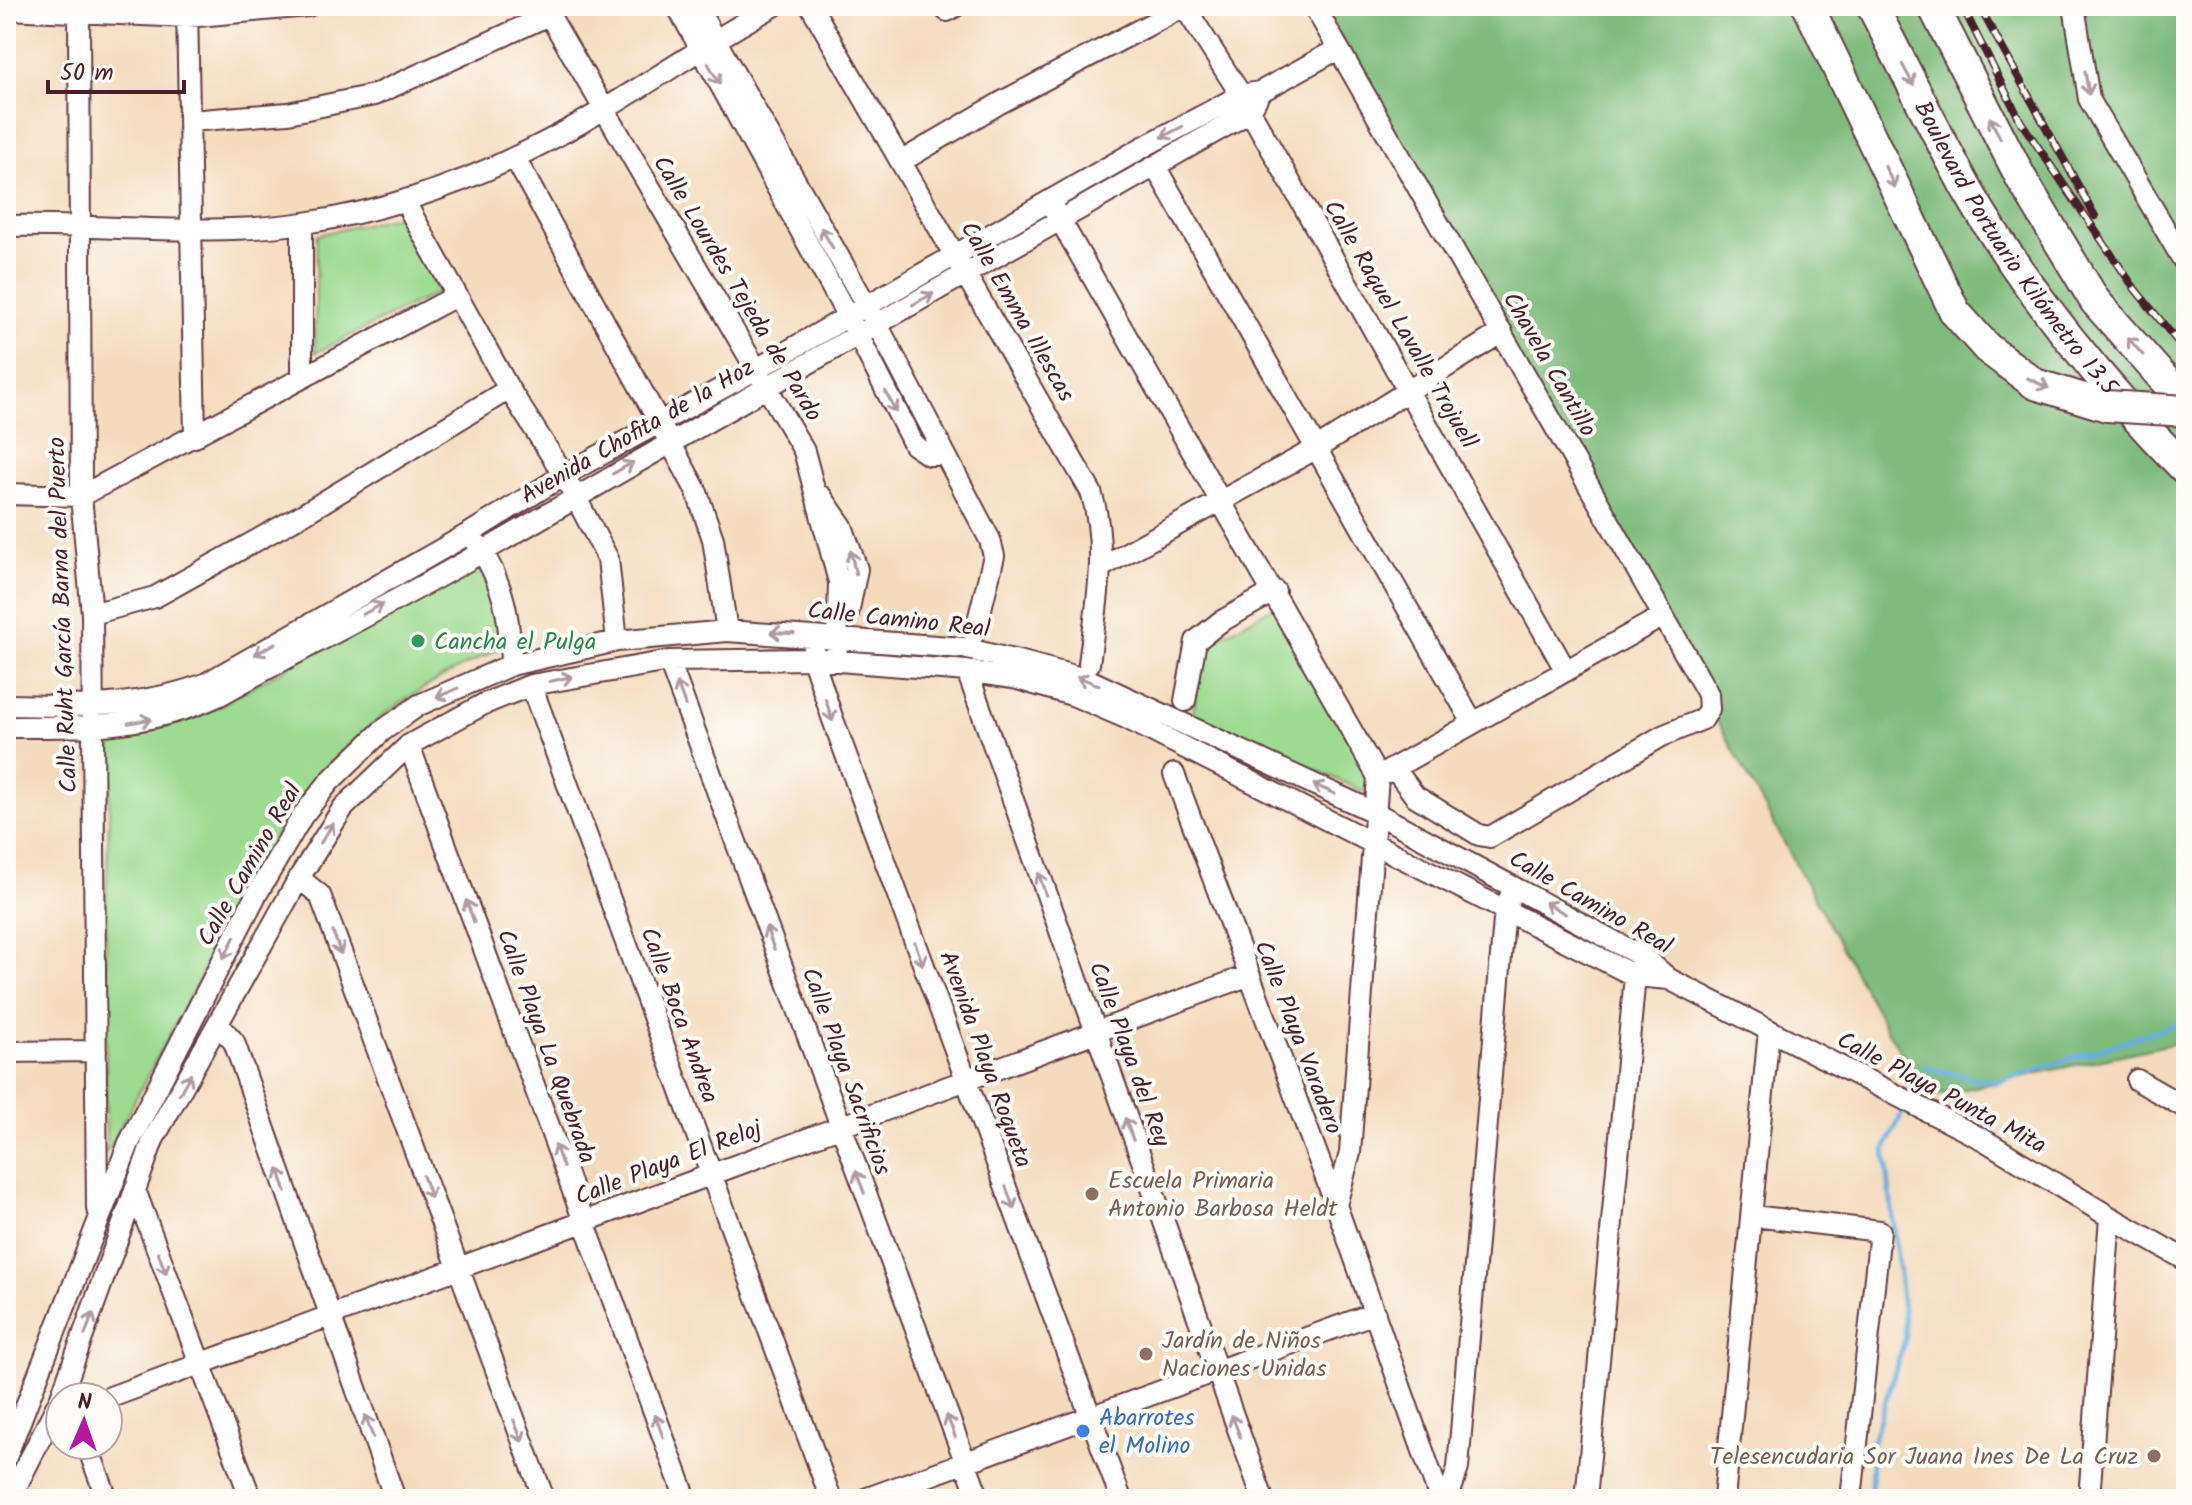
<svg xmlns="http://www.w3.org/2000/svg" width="2192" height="1505" font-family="Kalam,sans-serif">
<rect width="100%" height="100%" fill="#fdfcf7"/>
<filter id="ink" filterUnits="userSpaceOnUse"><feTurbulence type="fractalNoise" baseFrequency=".0125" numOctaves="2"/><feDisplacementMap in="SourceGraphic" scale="16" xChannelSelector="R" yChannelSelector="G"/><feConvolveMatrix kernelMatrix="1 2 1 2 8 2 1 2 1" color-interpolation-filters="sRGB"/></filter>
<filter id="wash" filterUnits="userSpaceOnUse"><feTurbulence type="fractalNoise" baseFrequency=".006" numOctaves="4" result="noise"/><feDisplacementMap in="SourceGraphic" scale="32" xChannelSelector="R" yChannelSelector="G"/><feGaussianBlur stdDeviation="1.8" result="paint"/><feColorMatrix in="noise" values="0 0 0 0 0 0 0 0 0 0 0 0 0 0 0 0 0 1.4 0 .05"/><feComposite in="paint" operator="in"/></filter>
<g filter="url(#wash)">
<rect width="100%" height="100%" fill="#f4dbbe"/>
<path fill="#9ddb91" stroke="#747d5e" stroke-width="2" d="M400,216l40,75 -125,62 2,-118z
M474,563l24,41 14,39c-99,44 -158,84 -225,170l-181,341v-250l6,-170 53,-8 44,-15z
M1273,607l96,167 -4,18 -172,-78 13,-69z"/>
<path fill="#7ebb7b" stroke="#646d53" stroke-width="2" d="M1325,6h861v1035l-257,56 -42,-67z"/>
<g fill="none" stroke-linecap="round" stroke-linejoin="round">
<path stroke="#6aaedf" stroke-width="5" d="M1924,1067l71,16 191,-62
M1871,1499l1,-55 34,-108 -21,-187 20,-42"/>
</g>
</g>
<g filter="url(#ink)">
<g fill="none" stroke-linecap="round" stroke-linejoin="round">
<defs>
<path id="minor" d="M79,6l2,490 11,118 5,595
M187,6l8,431
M544,6l260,445 35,131 -2,67
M677,6l181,329 56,110 15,10h14
M696,6l181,318 113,216 4,16 -19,77
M811,6l280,486c18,57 5,114 -2,172
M1184,6l57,89 325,576
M1314,6l394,688 1,15 -6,10 -41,17 -172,101 -11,-2 -64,-39 -21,-28
M2074,6l15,93 97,166
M6,9l181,8 121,-11
M947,11l9,-5
M190,121l98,-8 86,-18 175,-80
M515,158l181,332 17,49 14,92
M902,161l98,-58 185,-97
M1155,166l318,557
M405,202l104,187 55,86 44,84 9,82
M1055,211l323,566
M6,226c97,-2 202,11 298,-3 106,-15 207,-58 299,-113 58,-34 112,-72 171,-104
M302,377v-153
M6,494l75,2 375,-200
M821,496l21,30 15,43 -9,45
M477,543c27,41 33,73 34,122
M1101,567l216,-119 185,-116
M92,614l63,-17 147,-82 207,-126
M814,647l-1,12 19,58 289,782
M669,661l310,838
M967,671l296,828
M531,685l300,814
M1185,701l11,-60 24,-19 55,-31
M6,705c69,2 133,3 199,-21l265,-151 94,-58 191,-105 390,-224 96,-51 19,-3 78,-43
M6,727c79,0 139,2 212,-31 88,-50 179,-94 266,-145 254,-148 510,-295 766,-439l10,-20
M409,745l277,754
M1174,774l162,431 104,294
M299,878l21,17 224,604
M218,1024l16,18 161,457
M6,1052l90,-1
M2137,1080l49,28
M135,1190l116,309
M1336,1205l14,-52 28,-376 285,-161
M1753,1216l127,15 -29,268
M61,1397l92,-257 146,-262 44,-70 66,-63 75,-41 47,-19 138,-24 144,-2 154,12 50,8 58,17 51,22 509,258 34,3
M108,1398l1139,-422
M87,1445l20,54
M6,1457l123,-314 126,-246 48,-82 27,-34 52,-50 37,-26 92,-40 106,-24 110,-10 237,17 62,15 63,17 287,133 267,144 26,22 315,161 126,77 76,43
M10,1499l50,-100
M865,1499l510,-186
M1448,1499l10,-31 47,-560 5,-11
M1586,1499l49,-523 4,-10
M1724,1499l45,-469
M2089,1499l21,-282"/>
<g id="highway">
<path d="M1808,6l147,306 32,36 48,36 72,22"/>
<path id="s1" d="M1872,6c32,61 62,124 96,185 57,99 138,198 218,279"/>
<path d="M1933,6l88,172 74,123 91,103"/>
</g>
</defs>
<use href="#minor" stroke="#643b41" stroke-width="24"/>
<use href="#highway" stroke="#643b41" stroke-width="34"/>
<use href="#minor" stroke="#fff" stroke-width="20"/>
<use href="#highway" stroke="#fff" stroke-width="30"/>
<defs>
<path id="rail" d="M1962,6l59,116 114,167 51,63
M1979,6l116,210"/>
</defs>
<use href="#rail" stroke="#4a1f2b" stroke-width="8"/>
<use href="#rail" stroke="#fdfcf7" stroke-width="5" stroke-dasharray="15" stroke-linecap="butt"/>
<defs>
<path id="highway-bridge" d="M2107,406l79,5"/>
</defs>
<use href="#highway-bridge" stroke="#643b41" stroke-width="34" stroke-linecap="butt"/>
<use href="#highway-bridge" stroke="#fff" stroke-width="30"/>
</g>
<defs><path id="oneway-shaft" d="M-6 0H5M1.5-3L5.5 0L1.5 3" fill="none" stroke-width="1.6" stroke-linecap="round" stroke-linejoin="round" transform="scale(2)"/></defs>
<g stroke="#ae9aa0">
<use href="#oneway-shaft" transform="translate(714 74) rotate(61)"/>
<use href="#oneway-shaft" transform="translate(1908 75) rotate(62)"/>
<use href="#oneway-shaft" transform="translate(2087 83) rotate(80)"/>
<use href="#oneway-shaft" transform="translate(1995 128) rotate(-117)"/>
<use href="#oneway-shaft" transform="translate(1172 132) rotate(152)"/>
<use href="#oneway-shaft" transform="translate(1890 177) rotate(64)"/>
<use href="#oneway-shaft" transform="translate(827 238) rotate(-120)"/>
<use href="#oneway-shaft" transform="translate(923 299) rotate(-29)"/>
<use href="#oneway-shaft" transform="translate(2135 346) rotate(-131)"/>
<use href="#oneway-shaft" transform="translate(2038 383) rotate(25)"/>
<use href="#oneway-shaft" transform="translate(891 402) rotate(63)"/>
<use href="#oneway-shaft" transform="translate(623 468) rotate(-29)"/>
<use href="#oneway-shaft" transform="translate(853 562) rotate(-103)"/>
<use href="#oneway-shaft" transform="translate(373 609) rotate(-28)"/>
<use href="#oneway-shaft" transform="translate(782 633) rotate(-177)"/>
<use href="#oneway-shaft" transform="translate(265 649) rotate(150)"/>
<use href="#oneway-shaft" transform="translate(561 679) rotate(-12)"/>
<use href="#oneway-shaft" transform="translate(1088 681) rotate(-160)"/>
<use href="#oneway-shaft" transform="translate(447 693) rotate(156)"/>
<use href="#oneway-shaft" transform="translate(681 694) rotate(-110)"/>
<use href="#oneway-shaft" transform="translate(829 710) rotate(72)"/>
<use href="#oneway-shaft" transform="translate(140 721) rotate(-10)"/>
<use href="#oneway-shaft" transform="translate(1324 789) rotate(-155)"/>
<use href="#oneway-shaft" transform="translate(327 833) rotate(-57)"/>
<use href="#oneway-shaft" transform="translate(1042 884) rotate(-109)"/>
<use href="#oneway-shaft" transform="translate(1555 908) rotate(-151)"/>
<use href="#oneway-shaft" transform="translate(470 911) rotate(-110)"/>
<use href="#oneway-shaft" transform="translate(770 938) rotate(-110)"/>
<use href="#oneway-shaft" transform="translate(337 943) rotate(70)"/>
<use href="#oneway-shaft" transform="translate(229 948) rotate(117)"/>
<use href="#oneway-shaft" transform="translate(919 954) rotate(70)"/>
<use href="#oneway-shaft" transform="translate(185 1084) rotate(-61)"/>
<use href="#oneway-shaft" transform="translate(1129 1129) rotate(-110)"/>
<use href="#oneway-shaft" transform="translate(559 1156) rotate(-110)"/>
<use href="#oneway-shaft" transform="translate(282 1180) rotate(-109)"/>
<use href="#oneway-shaft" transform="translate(860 1182) rotate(-111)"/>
<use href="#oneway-shaft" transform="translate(427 1187) rotate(70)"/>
<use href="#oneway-shaft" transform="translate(1010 1198) rotate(70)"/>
<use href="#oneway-shaft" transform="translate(162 1263) rotate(70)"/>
<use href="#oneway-shaft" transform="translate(89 1324) rotate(-69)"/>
<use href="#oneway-shaft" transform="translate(369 1426) rotate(-110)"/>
<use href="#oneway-shaft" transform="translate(659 1426) rotate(-110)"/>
<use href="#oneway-shaft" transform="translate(951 1426) rotate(-111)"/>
<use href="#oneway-shaft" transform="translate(1236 1426) rotate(-111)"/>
<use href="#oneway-shaft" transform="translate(518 1431) rotate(69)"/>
</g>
</g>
<circle fill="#2e9e5b" stroke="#fdfcf7" stroke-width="3" cx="418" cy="641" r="8"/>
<g fill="#8d6e63" stroke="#fdfcf7" stroke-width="3">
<circle cx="1092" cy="1194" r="8"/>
<circle cx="1146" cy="1354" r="8"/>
<circle cx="2154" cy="1456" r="8"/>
</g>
<circle fill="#3f7fe0" stroke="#fdfcf7" stroke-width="3" cx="1083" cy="1431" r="8"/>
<g text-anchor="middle" stroke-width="8" stroke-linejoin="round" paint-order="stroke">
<g font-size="24" fill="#4a1f2b" stroke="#fdfcf7">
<text dy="8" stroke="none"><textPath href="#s1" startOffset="282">Boulevard Portuario Kilómetro 13.5</textPath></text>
<text transform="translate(738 288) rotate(59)" y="8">Calle Lourdes Tejeda de Pardo</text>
<text transform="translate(1018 311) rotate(60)" y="8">Calle Emma Illescas</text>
<text transform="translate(1401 324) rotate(60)" y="8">Calle Raquel Lavalle Trojuell</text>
<text transform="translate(1550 364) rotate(60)" y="8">Chavela Cantillo</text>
<text transform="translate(637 431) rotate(-30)" y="8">Avenida Chofita de la Hoz</text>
<text transform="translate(62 615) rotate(-92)" y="8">Calle Ruht García Barna del Puerto</text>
<text transform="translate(899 619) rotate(6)" y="8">Calle Camino Real</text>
<text transform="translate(249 864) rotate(-60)" y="8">Calle Camino Real</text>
<text transform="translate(1591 902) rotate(30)" y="8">Calle Camino Real</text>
<text transform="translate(680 1015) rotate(70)" y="8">Calle Boca Andrea</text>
<text transform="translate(1299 1037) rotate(69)" y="8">Calle Playa Varadero</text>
<text transform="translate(547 1046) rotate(70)" y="8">Calle Playa La Quebrada</text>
<text transform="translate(1130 1054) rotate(70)" y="8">Calle Playa del Rey</text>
<text transform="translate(986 1059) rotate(70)" y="8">Avenida Playa Roqueta</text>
<text transform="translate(847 1071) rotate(70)" y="8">Calle Playa Sacrificios</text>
<text transform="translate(1942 1092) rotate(28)" y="8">Calle Playa Punta Mita</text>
<text transform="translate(668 1162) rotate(-21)" y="8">Calle Playa El Reloj</text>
</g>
<g font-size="24" fill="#27864d" stroke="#fdfcf7" text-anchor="start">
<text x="434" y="649">Cancha el Pulga</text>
</g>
<g font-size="24" fill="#785e54" stroke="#fdfcf7" text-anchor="start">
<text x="1108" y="1188">Escuela Primaria<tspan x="1108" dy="28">Antonio Barbosa Heldt</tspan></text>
<text x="1162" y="1348">Jardín de Niños<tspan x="1162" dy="28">Naciones Unidas</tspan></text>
<text x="2138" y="1464" text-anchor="end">Telesencudaria Sor Juana Ines De La Cruz</text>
</g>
<g font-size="24" fill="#366cbe" stroke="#fdfcf7" text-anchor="start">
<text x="1099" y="1425">Abarrotes<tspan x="1099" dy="28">el Molino</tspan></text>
</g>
</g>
<rect width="2192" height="1505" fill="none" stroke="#fdfcf7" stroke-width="32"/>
<g transform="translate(84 1421) rotate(2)"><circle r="38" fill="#fdfcf7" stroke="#b5a4a5" stroke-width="2"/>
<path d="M0-6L14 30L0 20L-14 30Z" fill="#b5179e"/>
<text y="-12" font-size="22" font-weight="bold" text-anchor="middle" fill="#4a1f2b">N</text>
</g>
<path d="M48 80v12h136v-12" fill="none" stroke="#4a1f2b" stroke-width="4"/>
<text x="60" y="80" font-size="24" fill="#4a1f2b" stroke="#fdfcf7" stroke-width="6" paint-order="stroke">50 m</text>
</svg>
